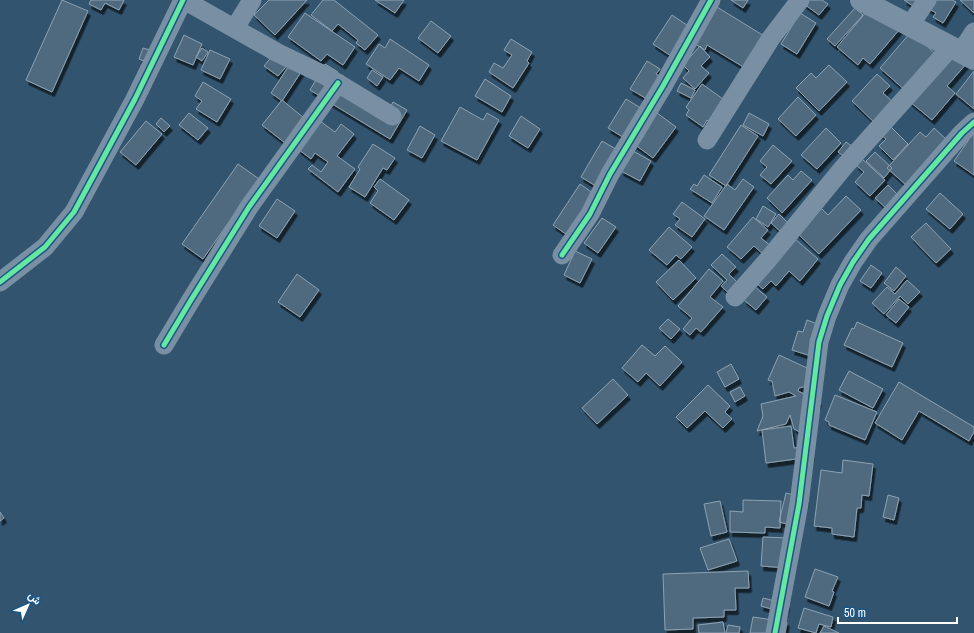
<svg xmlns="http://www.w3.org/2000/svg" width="974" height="633" font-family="'Archivo Narrow',Vazirmatn,sans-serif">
<defs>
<filter id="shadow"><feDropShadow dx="2.5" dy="4.5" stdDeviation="0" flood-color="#0009"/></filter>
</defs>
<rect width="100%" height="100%" fill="#32546e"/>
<path fill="#4f6a7f" stroke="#8da2b1" filter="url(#shadow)" d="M62,0l26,11 -36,81 -26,-12z
M91,0h33l-5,10 -14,-7 -4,7 -12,-6z
M269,0h38l-32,35 -21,-20z
M323,0h11l44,35 -13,15 -9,-7 2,-3 -20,-16 -6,7 -21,-16z
M375,0h29l-9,13z
M731,0h17l-5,8z
M807,0h15l6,4 -9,11 -15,-11z
M904,0h12l-3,6z
M931,0h21l4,2 -13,21 -10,-6 3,-4 -10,-6z
M960,0h14v13z
M717,7l52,32 -19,32 -43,-26 -2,5 -10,-6z
M855,8l8,7 -28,31 -8,-7z
M867,11l33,18 -30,35 -7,-6 -5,7 -21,-18z
M305,13l50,34 -12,18 -16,-11 -6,7 -33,-24z
M800,13l16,10 -19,31 -16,-10z
M672,15l22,15 -23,26 -18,-12z
M431,21l20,15 -13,17 -20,-15z
M911,32l27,24 -31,36 -27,-24z
M184,35l18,9 -9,21 -19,-8z
M390,39l39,26 -10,16 -20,-13 -9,12 -24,-16 13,-20 6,4z
M511,39l21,13 -5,9 2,2 -16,25 -24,-16 5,-9 9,5 9,-13 -8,-5z
M700,46l10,11 -9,9 8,7 -14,16 -12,-11 6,-7 -6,-6z
M143,48l10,3 -5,12 -9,-4z
M202,48l6,4 -6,9 -6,-4z
M278,49l14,11 -14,16 -14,-10z
M210,50l20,9 -10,20 -19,-9z
M952,50l15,13 -20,23 8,7 -23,27 -23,-19z
M292,61l11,8 -21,32 -11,-8z
M647,61l13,8 -4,5 9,6 -13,22 -22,-13z
M325,64l13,8 -15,26 -13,-8z
M829,65l18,17 -28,29 -23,-23 15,-15 5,5z
M372,70l11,7 -6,9 -10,-8z
M974,71v38l-18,-15z
M877,74l13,12 -7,7 12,11 -19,20 -24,-23z
M485,79l26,17 -9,16 -27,-16z
M203,82l28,17 -14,23 -21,-13 6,-8 -7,-5z
M681,83l14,7 -4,8 -14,-7z
M340,84l51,22 2,-4 14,8 -17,29 -61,-37z
M702,84l21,15 -7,27 -9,-6 -4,7 -17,-12 3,-5 -3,-3z
M798,97l18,18 -20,21 -18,-17z
M626,99l18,11 -18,29 -18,-11z
M282,100l22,18 -19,25 -23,-18z
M460,107l23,13 4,-7 12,7 -22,40 -36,-19z
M189,113l19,15 -10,12 -19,-15z
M657,113l19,14 -23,31 -19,-14z
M749,113l20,11 -6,12 -20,-11z
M521,116l19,13 -12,19 -19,-12z
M161,118l9,8 -6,6 -8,-8z
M146,121l16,13 -26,31 -16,-13z
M320,121l15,11 6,-8 13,10 -17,22 18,13 -17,23 -30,-23 4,-4 9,7 7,-10 -13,-9 -4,6 -13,-10z
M741,125l17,11 -32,50 -17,-11z
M889,125l19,19 -15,16 -14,-14 7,-7 -6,-5z
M420,126l15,9 -13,23 -15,-8z
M826,128l15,15 -24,26 -16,-14z
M934,128l14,13 -41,45 -20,-18 33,-36 6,5z
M974,132v43l-20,-14z
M602,141l19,11 -22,36 -18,-11z
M846,142l10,7 -7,11 -11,-8z
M373,144l22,14 -8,12 -4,-2 -18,29 -16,-10 11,-18 -2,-2z
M773,145l19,16 -21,23 -11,-9 7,-8 -7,-6z
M633,151l18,10 -11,20 -19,-10z
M875,152l17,16 -8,10 -18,-17z
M861,158l24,22 -15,16 -15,-14 9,-10 -8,-7z
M238,164l21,15 -56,80 -21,-15z
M801,171l11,9 -30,33 -15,-15 21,-23 5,5z
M704,175l18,12 -10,16 -22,-14 4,-5 3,2z
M380,179l29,21 -15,20 -24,-17 8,-12 -4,-4z
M743,179l11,8 -30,43 -20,-14 23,-32 8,6z
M580,184l17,12 -27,41 -17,-12z
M888,185l12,12 -12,13 -13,-12z
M940,193l23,21 -13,15 -24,-20z
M846,196l15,14 -42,44 -23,-22 24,-25 8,8z
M277,199l18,12 -18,27 -18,-12z
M682,202l23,17 -13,18 -17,-12 5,-6 -7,-5z
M763,206l13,8 -8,13 -12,-8z
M779,214l10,10 -8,8 -10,-9z
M753,217l15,13 -7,8 11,9 -8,8 -10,-9 -13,13 -14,-12z
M602,218l14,9 -18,26 -14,-10z
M926,223l25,26 -15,14 -25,-26z
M669,227l23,20 -11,12 -5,-4 -9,10 -18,-15z
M794,238l24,21 -18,22 -11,-10 -13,15 -5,-5 -8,8 -8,-7z
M575,251l17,8 -12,24 -16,-8z
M722,254l14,13 -7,7 11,11 -9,10 -10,-9 6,-6 -16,-15z
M679,260l17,18 -23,22 -17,-18z
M871,265l11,8 -11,15 -11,-7z
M896,267l10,9 -12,15 -10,-8z
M709,269l14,12 -13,16 13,10 -22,25 -5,-4 -6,7 -7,-6 9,-11 -14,-12z
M297,274l22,16 -19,27 -22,-15z
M907,280l13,12 -12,12 -8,-8 -16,18 -12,-11 15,-16 8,7z
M755,287l12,10 -11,13 -12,-10z
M899,299l10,8 -13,16 -10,-8z
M668,319l12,10 -9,10 -12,-11z
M807,320l16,6 -9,31 -22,-7 6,-19 5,1z
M857,322l46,21 -11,24 -48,-22 8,-17 2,1z
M642,345l13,11 10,-10 17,16 -22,24 -14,-13 -8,9 -16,-14z
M779,355l41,19 -4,10 -17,4 -1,3 21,10 -15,33 -10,-5 -4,-14 -4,9 -29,7 6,-15 -2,-12 35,-8 -7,-4 -14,4 -3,-15 -4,-1z
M731,364l8,15 -14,8 -8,-15z
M849,371l34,18 -10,19 -34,-18z
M613,379l15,16 -31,29 -15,-16z
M899,382l75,45v5l-5,9 -50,-30 -17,29 -27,-17z
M708,385l22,21 -5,6 7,7 -9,9 -18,-17 -18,17 -11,-11z
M740,387l5,9 -10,6 -5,-10z
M835,395l42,17 -12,28 -36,-15v-3l-4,-2z
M791,426l3,22 16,-2 1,11 -45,6 -4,-33z
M843,460l30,4 -4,32 -7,-1 -1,13h-4l-3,29 -22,-3v-6l-18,-2 7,-56 21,3z
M786,493l20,5 -7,29 -20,-5z
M888,495l11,3 -5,22 -11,-3z
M743,500l38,1 -1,27 -15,-1v6l-35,-1v-21l13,1z
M720,501l7,31 -16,4 -7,-32z
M0,512l4,6 -4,3z
M763,537l26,1 -2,30 -26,-2z
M729,539l8,22 -29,9 -8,-22z
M815,569l23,8 -6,14 2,1 -5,14 -24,-9z
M748,571l1,17h-14l1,22h-12v7l-31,1v11l-28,1 -2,-56z
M763,598l24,6 -2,9 -24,-7z
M804,608l29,9 -2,10 -12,-3 -3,9 -18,-5z
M753,617l34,5 -2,11h-35z
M723,622l2,11h-26l-1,-8z
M728,625l12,2 -1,6h-13z
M824,626l15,7h-19z"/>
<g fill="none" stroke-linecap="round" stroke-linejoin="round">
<path stroke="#7990a4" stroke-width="19" d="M184,0l94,53 48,23 66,40
M910,25l17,-25
M235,28l17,-28
M961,52l13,-20
M707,140l64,-102 29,-38
M562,255l28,-41 20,-40 53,-88 48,-86
M0,282l45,-35 29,-35 61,-113 48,-99
M735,297l31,-35 77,-94 108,-121
M164,345l27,-45 58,-93 89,-124
M775,633l24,-129 20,-162 8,-26 13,-31 13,-23 16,-23 93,-106 12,-11"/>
<path stroke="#7990a4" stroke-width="22" d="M861,0l113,59"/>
<defs>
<path id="cycleway" d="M562,255l28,-41 20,-40 53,-88 48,-86
M0,282l45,-35 29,-35 61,-113 48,-99
M164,345l27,-45 58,-93 89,-124
M775,633l24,-129 20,-162 8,-26 13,-31 13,-23 16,-23 93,-106 12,-11"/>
</defs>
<use href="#cycleway" stroke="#1a5786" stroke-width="8"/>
<use href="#cycleway" stroke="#66e7a1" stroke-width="5"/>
</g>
<g transform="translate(28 605) rotate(45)" stroke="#1a5786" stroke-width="3" paint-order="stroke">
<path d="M0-3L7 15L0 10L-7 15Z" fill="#ffffff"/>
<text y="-6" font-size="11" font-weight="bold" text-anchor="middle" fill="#ffffff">ش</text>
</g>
<path d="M838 617v6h119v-6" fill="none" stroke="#ffffff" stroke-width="2"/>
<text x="844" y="617" font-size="12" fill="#ffffff" stroke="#1a5786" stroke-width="3" paint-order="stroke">50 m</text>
</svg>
